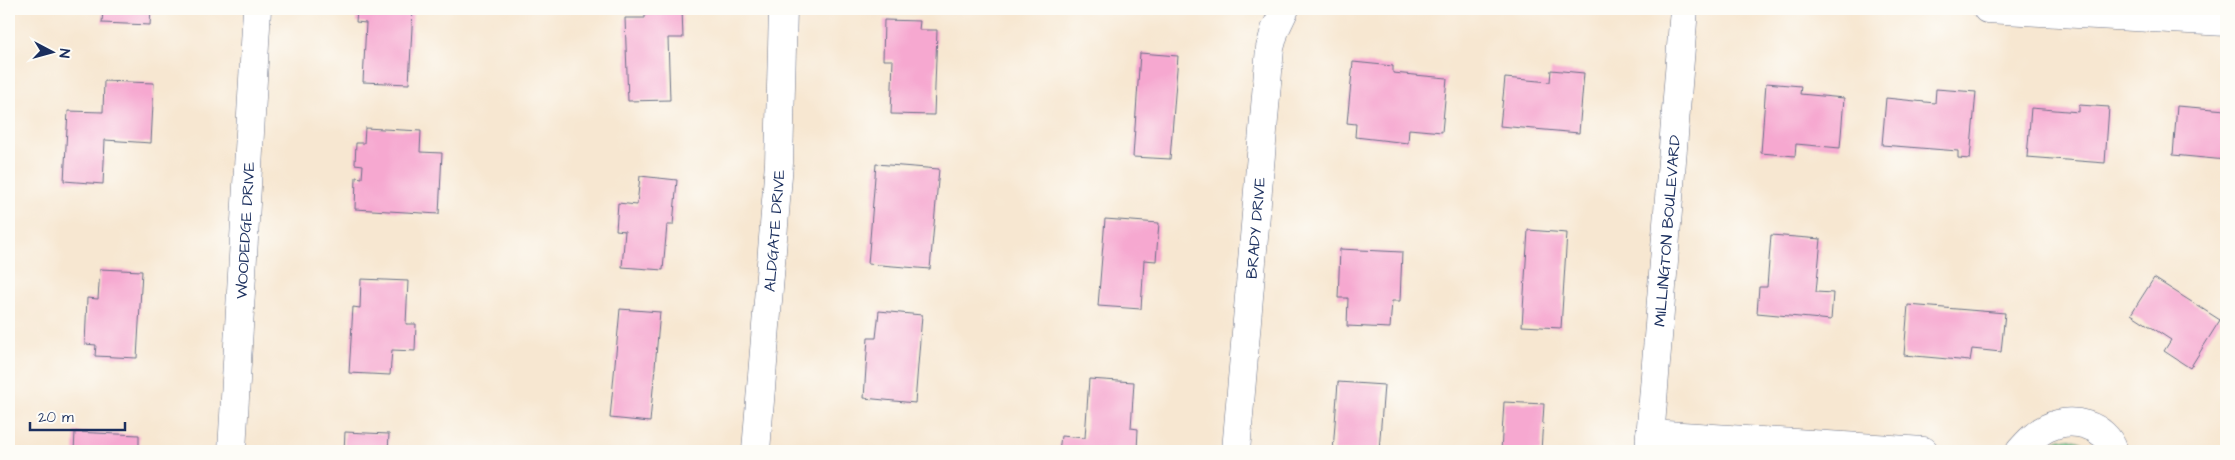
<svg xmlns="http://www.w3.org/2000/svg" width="2235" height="460" font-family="'Architects Daughter',sans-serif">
<rect width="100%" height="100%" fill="#fdfcf7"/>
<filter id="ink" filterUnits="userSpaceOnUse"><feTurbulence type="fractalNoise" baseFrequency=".02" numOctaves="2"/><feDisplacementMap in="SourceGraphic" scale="10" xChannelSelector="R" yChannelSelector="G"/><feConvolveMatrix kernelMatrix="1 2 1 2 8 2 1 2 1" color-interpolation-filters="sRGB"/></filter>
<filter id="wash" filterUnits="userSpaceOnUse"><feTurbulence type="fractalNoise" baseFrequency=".0096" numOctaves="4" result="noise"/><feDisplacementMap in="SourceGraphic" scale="20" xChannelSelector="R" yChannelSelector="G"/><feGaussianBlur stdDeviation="1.12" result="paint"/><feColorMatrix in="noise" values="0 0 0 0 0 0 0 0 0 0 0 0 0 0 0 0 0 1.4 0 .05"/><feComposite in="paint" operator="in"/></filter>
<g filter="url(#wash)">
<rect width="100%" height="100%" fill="#f7e7d1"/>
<path fill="#80d496" stroke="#4e827a" d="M2068,438l20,6 4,7h-46c5,-9 12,-12 22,-13z"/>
<g id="blocks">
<path fill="#f6a8d0" d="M103,9h48l-1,16 -48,-2z
M357,9h56l-4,75 -46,-2 3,-59 -10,-1z
M645,9h37l1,29h-15l2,62 -42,1 -3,-83h20z
M884,20l36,1 -1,9h18l-3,85 -43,-1 2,-54h-10z
M1140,53l38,3 -8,103 -37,-2z
M1353,62l40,4v7l54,5 -5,54 -33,-3 -1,14 -53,-6 1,-13 -9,-1z
M1551,70l33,3 -5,60 -79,-7 5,-48 45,4z
M104,81l50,2 -3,60 -46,-3 -2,44 -39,-3 4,-70 35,1z
M1766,83l35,3 -1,8 44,4 -4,50 -44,-4 -1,12 -34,-3z
M1936,89l40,3 -6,67 -12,-1v-7l-76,-6 4,-47 49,5z
M2079,105l30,2 -4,56 -78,-6 4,-49 48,4z
M2177,106l49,4v50l-53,-5z
M365,128l56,3 -1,21 22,1 -3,61 -84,-5 1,-32 6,1 1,-13 -8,-1 1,-21h8z
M876,164l63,5 -9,100 -62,-5z
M640,176l37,4 -4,45h-6l-4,45 -41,-3 3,-36 -9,-1 2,-27 19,2z
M1105,219l54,4 -3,38 -12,-1 -3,49 -43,-3z
M1528,230l39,3 -6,95 -39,-2z
M1771,235l50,4 -5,53 17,1 -2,27 -74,-7 2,-26h8z
M1340,249l62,3 -2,49h-8l-2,27 -43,-2 1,-28h-10z
M100,269l42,2 -5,87 -42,-2 1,-11 -11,-1 2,-46 11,1z
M2154,278l66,42 -30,48 -26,-17 7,-11 -40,-26z
M361,279l47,2 -2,43h10l-1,27 -23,-1 -2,25 -41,-2 4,-66 7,1z
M1908,305l97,8 -4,39 -29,-3 -2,12 -66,-6z
M620,309l40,3 -10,110 -40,-4z
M879,311l43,4 -7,88 -51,-5 4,-60h8z
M1089,379l45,3 -3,46 7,1 -1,22h-78l2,-15 24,2z
M1338,382l46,3 -5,66h-46z
M1504,402l40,2 -3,47h-40z
M75,432l64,3v16h-65z
M345,432l44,2 -1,17h-44z"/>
</g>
</g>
<g filter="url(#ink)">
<use href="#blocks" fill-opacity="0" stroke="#686f86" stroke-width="1"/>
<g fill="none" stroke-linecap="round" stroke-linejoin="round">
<defs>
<g id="minor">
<path d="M1987,9l239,13"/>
<path d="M1650,434l274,17"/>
<path id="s1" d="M232,451l25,-442"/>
<path id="s2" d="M756,451l23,-288 4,-154"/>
<path id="s3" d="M1236,451l34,-403 5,-18 10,-21"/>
<path id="s4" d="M1649,451l35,-442"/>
<path d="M2020,451c8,-9 16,-18 27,-23 25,-12 58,-4 67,23"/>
</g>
</defs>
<use href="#minor" stroke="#686f86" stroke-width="29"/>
<use href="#minor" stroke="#fff" stroke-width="28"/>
</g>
</g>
<g text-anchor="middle" stroke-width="5" stroke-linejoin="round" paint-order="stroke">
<g font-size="16" fill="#1b2f5e" stroke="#fdfcf7">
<text dy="6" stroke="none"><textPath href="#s3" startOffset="224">BRADY DRIVE</textPath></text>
<text dy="6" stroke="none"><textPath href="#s1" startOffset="221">WOODEDGE DRIVE</textPath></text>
<text dy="6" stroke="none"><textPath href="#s2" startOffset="221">ALDGATE DRIVE</textPath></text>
<text dy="6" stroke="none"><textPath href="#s4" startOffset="221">MILLINGTON BOULEVARD</textPath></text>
</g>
</g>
<rect width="2235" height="460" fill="none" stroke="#fdfcf7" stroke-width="30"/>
<g transform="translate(52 52) rotate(96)" stroke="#fdfcf7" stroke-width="4" paint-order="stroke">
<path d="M0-4L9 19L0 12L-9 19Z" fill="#1b2f5e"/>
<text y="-8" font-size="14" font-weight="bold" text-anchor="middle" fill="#1b2f5e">N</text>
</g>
<path d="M30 422v8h95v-8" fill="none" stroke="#1b2f5e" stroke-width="2.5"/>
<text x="38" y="422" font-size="15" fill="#1b2f5e" stroke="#fdfcf7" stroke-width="4" paint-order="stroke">20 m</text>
</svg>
